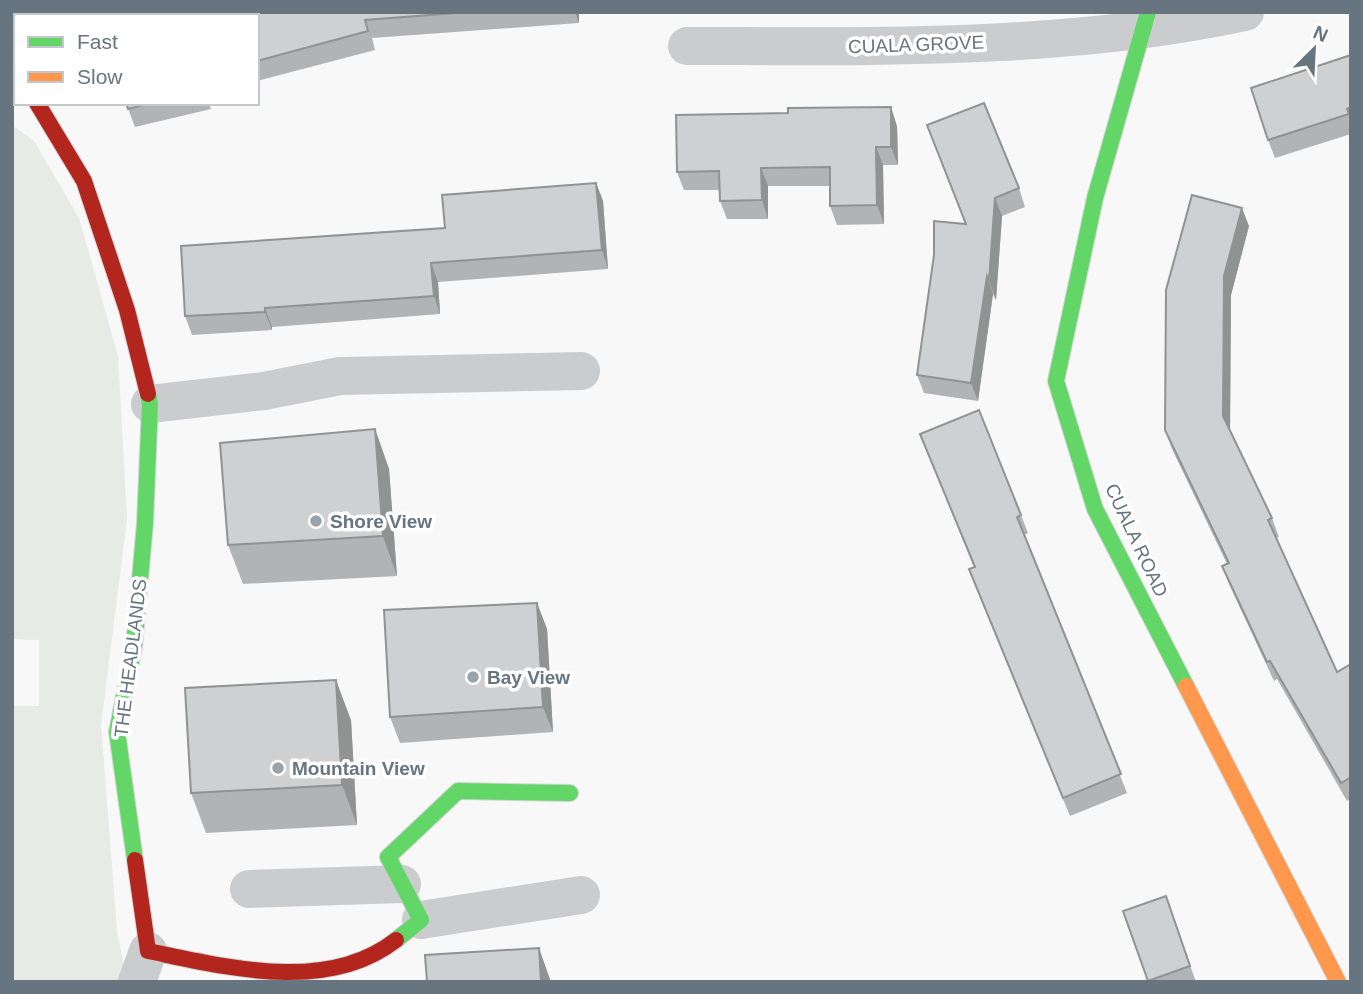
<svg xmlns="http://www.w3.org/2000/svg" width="1363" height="994" font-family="Helvetica,sans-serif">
<rect width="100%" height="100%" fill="#f8f8f8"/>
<path fill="#e7eae5" d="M12,125l22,16 45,77 39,138 9,163 -26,206 16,206 7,35 -5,16h-107v-276h27v-66l-27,-1z"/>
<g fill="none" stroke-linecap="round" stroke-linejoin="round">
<defs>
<path id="fast" d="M1148,12l-53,186 -39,183 39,128 91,177
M135,860l-18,-128 17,-85 11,-124 5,-119 -2,-10
M396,940l25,-20 -33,-63 70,-66 112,2"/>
<path id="slow" d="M1186,686l152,296"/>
<path id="jam" d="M37,103l47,78 43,129 21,84
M135,860l13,91c78,16 179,43 248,-11"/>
</defs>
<use href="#fast" stroke="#d4d5d6" stroke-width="18"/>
<use href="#slow" stroke="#d4d5d6" stroke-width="18"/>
<use href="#jam" stroke="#d4d5d6" stroke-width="18"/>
<path stroke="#cbcccd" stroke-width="38" d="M62,16l4,-4
M687,46c184,0 377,5 558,-34
M12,62l4,6
M150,404l114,-13 76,-15 241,-5
M249,889l153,-5
M421,920l160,-25
M137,982l11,-31"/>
<use href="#fast" stroke="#63d668" stroke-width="16"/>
<use href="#slow" stroke="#ff974d" stroke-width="16"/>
<use href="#jam" stroke="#b3261e" stroke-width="16"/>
</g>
<path fill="#b2b3b4" d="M198,12h381v11l-207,15 3,12 -118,31v-65z
M1351,55v79l-76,24 -7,-18z
M126,103h83l2,6 -76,18z
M927,125l92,63 6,19 -23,9 -6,84 -3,-6 -15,107 -54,-8 -7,-18 48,-151z
M897,126l1,39h-15l1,59 -47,1 -7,-19v-20h-62v33h-41l-7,-18v-11h-36l-7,-18z
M596,183l7,18 5,68 -170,13 2,32 -168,13v3l-80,5 -7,-19 260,-88z
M1249,226l-18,69 -1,135 42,88 7,19 -3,1 61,134 14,-8v135l-4,2 -70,-122 -3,2 -45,-97 -7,-18 5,-2 -55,-115 -7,-19z
M375,429l14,40 8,107 -154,8 -15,-39z
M920,434l101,81 7,18 -4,2 103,258 -57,23 -94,-229 -7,-18 5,-2z
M537,603l10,26 6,103 -153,11 -10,-26z
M351,720l6,105 -151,8 -15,-40z
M1166,896l30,86h-48l-25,-71z"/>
<path fill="#919292" d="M575,12h4v11z
M891,107l6,19 1,39 -7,-18z
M876,147l7,18 1,59 -7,-19z
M761,168l7,18v33l-6,-19z
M596,183l7,18 5,68 -6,-19z
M995,198l7,18 -6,84 -7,-19z
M1242,208l7,18 -18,69 -1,139 -7,-18 1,-140z
M431,263l7,19 2,32 -6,-18z
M987,276l6,18 -15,107 -7,-18z
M265,308l7,19v3l-7,-18z
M375,429l14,40 8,107 -14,-40z
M537,603l10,26 6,103 -10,-25z
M336,680l15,40 6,105 -15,-40z
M539,948l12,34h-10z"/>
<path fill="#cfd0d1" stroke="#919292" stroke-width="2" d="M198,12h271l-104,8 3,11 -111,30v-45h-58z
M1351,55v52l-4,2 2,5 -81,26 -17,-52z
M126,103h25l-23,6z
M984,103l35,85 -24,10 -6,83 -2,-5 -16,107 -54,-8 17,-120v-34l32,3 -39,-99z
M891,107v40h-15l1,58 -47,1v-39l-69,1 1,32 -42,1 -1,-30 -42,1 -1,-57 112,-2v-5z
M596,183l6,67 -171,13 3,33 -169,12v4l-80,4 -4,-70 264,-18 -3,-33z
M1192,195l50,13 -18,68 -1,140 49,102 -4,2 69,152 14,-8v113l-10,6 -71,-122 -3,1 -45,-96 7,-3 -64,-133 1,-140z
M979,410l42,105 -4,2 104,257 -58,24 -94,-229 6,-2 -55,-133z
M375,429l8,107 -155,9 -8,-102z
M537,603l6,104 -153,10 -6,-107z
M336,680l6,105 -151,8 -6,-105z
M1166,896l24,70 -42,15 -25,-70z
M539,948l2,34h-114l-2,-27z"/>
<g fill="#99a3aa" stroke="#fff" stroke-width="2.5">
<circle cx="316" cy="521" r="7"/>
<circle cx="473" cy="677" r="7"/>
<circle cx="278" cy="768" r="7"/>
</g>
<g text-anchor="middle" stroke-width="7" stroke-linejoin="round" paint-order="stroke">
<g font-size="19" fill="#667580" stroke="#fff">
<text transform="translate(916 44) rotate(-2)" y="7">CUALA GROVE</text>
<text transform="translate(1137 540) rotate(65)" y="7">CUALA ROAD</text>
<text transform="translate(130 658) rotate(-83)" y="7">THE HEADLANDS</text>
</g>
<g font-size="19" font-weight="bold" fill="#667580" stroke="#fff" text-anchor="start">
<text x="330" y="528">Shore View</text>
<text x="487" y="684">Bay View</text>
<text x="292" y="775">Mountain View</text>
</g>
</g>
<rect width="1363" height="994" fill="none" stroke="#667580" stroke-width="28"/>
<rect x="14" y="14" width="245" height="91" fill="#ffffff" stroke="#c2c8cc" stroke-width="2"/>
<rect x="28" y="37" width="35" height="10" fill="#63d668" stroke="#c2c8cc" stroke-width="2"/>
<text x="77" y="49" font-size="21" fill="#667580">Fast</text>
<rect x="28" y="72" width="35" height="10" fill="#ff974d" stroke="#c2c8cc" stroke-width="2"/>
<text x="77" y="84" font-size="21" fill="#667580">Slow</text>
<g transform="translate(1314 49) rotate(24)" stroke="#ffffff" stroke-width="5" paint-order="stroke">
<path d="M0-5L12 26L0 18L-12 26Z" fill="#667580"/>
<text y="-10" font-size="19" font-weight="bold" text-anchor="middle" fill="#667580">N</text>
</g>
</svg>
